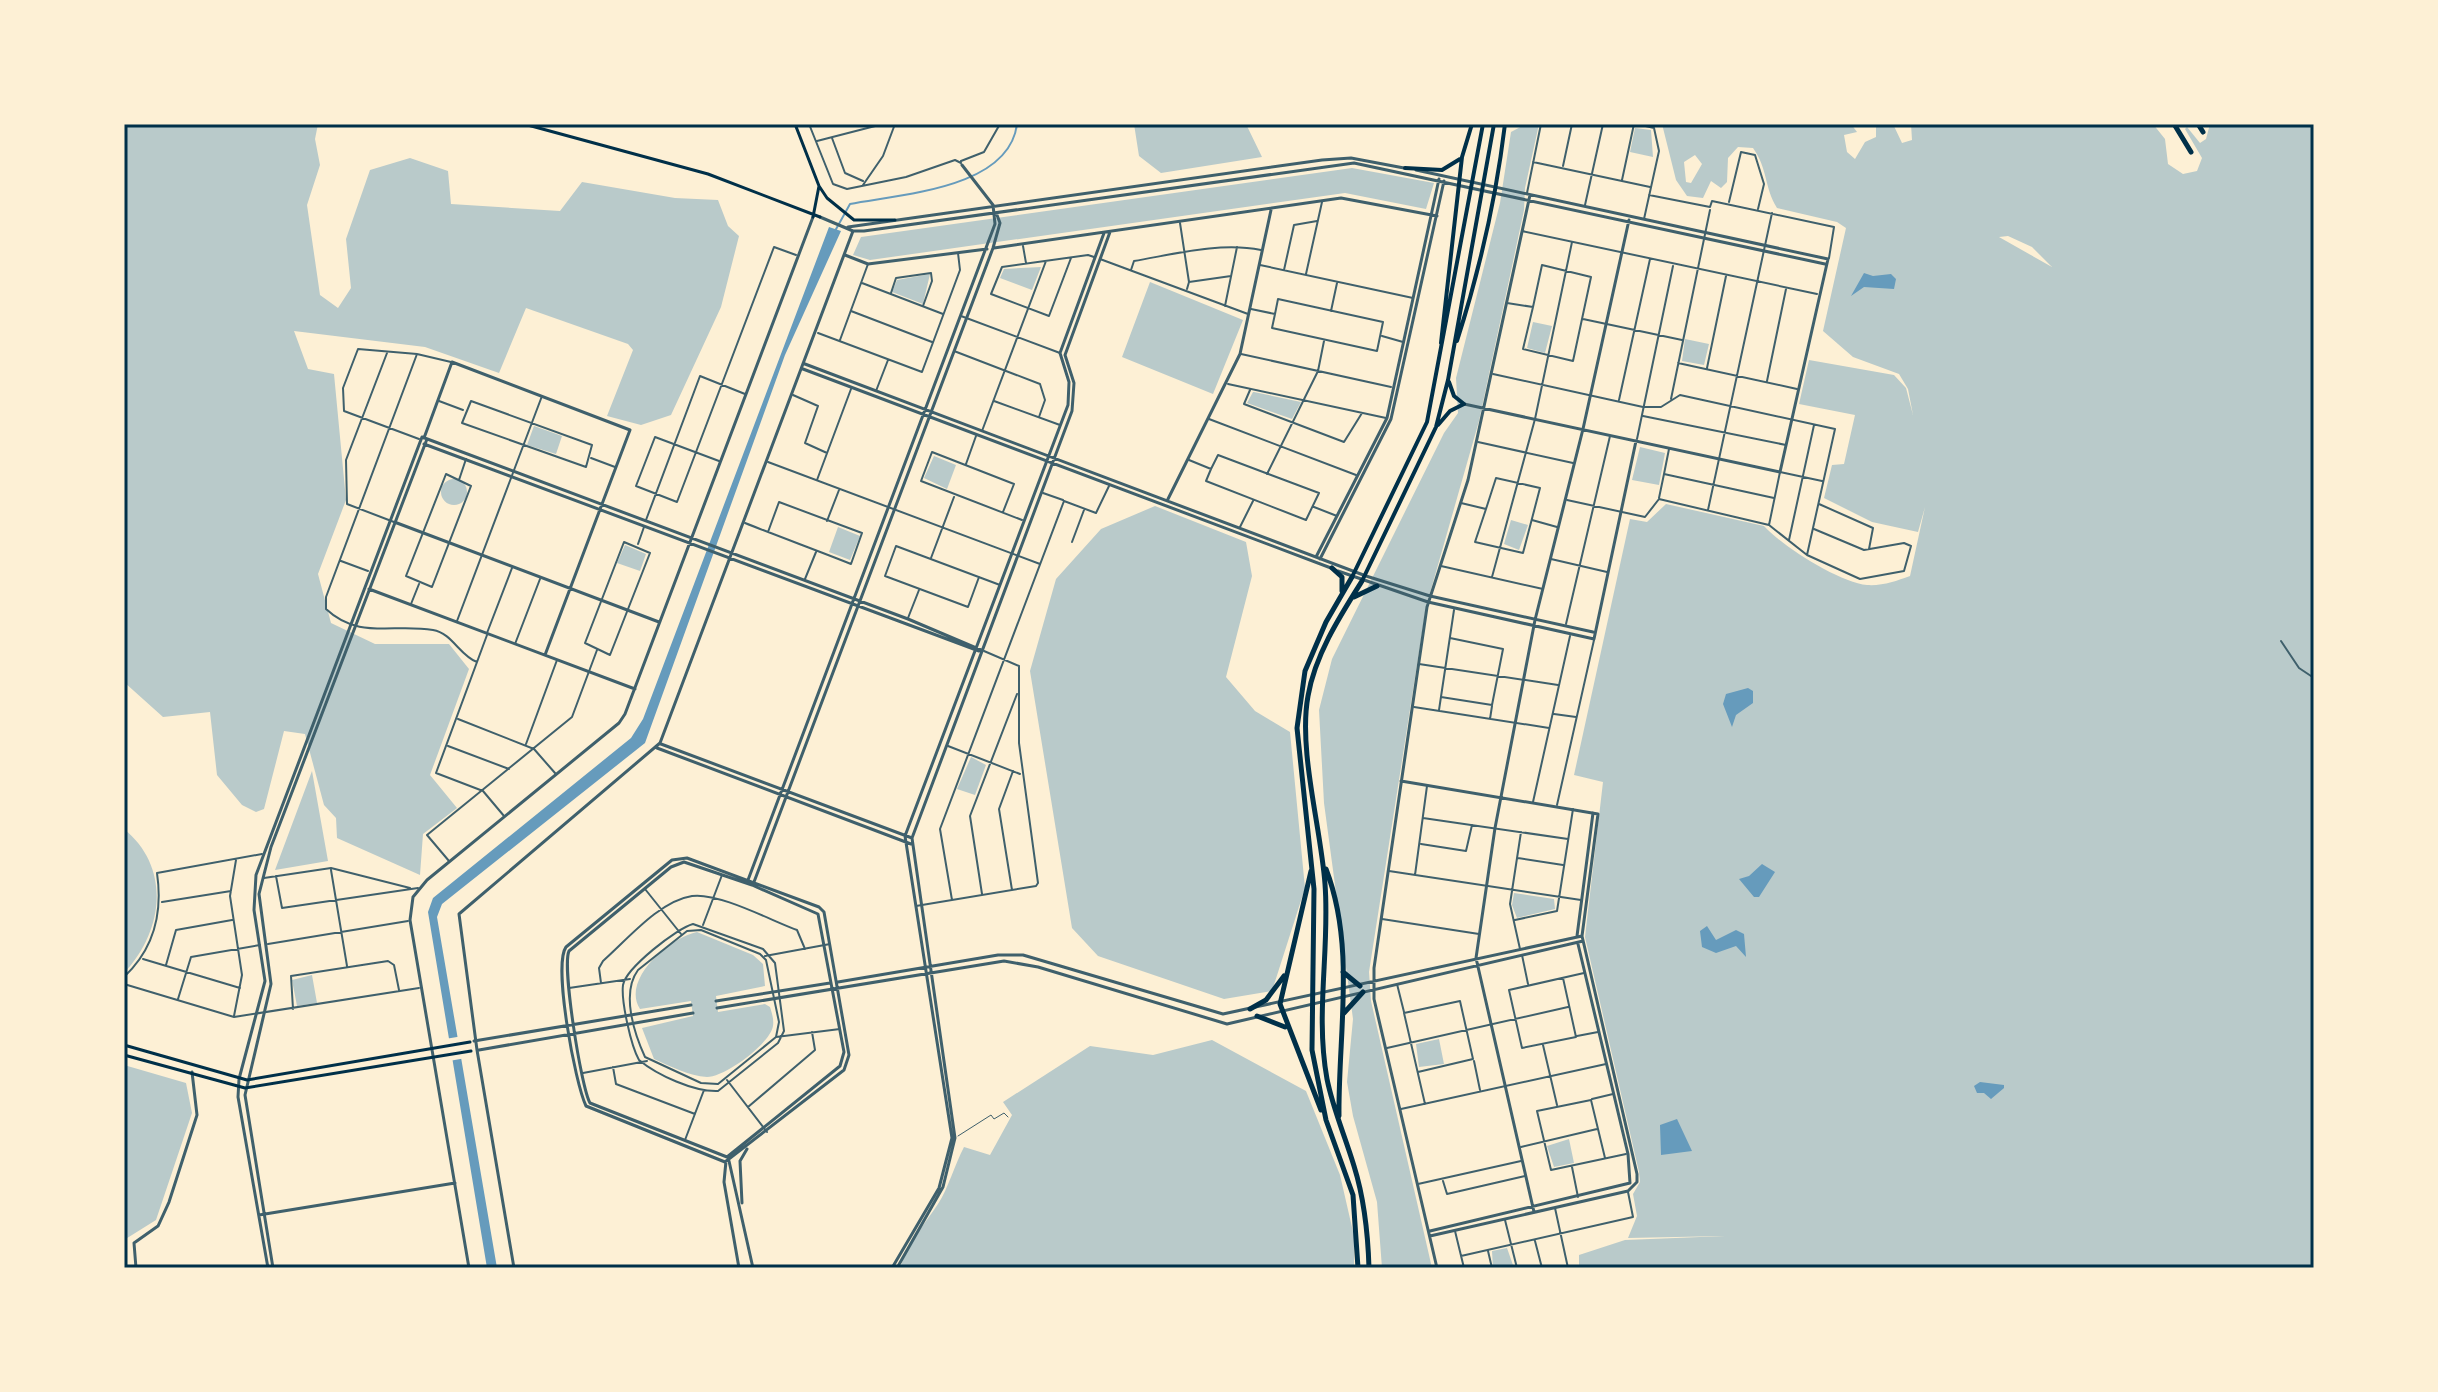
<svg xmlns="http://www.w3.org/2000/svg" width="2438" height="1392" font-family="Jost,sans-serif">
<rect width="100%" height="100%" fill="#fdf0d5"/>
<path fill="#b9caca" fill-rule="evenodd" d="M124,124h194l-3,15 5,26 -13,40 13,90 18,13 13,-20 -5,-49 24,-69 40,-12 38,13 3,33 109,7 22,-29 93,16 43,2 10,26 11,10 -18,71 -50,108 -30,10 -34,-9 26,-66 -5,-6 -102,-36 -27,65 -74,-26 -131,-16 14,38 26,5 12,126 -28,74 13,49 44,21h74l20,25 -39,106 27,33 -34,26 -3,41 -83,-37 -1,-20 -12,-13 -19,-71 -21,-3 -20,78 -8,3 -14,-7 -25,-30 -7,-63 -47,5 -39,-35z
M1134,124h112l16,33 -101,16 -22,-17z
M1526,124h13l-14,64 -1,22 -45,211 -53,186 -57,365 2,29 61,267h-50l-5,-66 -24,-86 -6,-34 6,-63 -29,-216 -5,-93 13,-51 112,-226 14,-20 -2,-35 44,-175 11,-71z
M1662,124h189l6,8 -13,3 3,17 8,7 10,-17 11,-5v-13h17l9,19 10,-3 -1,-16h242l12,15 3,25 15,10 14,-3 5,-13 -17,-29 2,-2 13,16 6,-4 4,-15 104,2v1142h-735v-13l46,-15 100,-4 -97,2 9,-22 -4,-22 7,-12 -1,-10 -54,-235 18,-155 -29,-7 56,-256 17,3 19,-18 98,22c18,20 76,57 103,59 16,1 29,-4 43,-9l15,-69 -7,25 -46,-10 -48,-24 8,-33 12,-1 11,-49 -56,-11 10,-44 85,15 12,13 7,27 -5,-26 -9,-15 -46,-17 -30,-26 23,-103 -9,-6 -60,-14c-13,-21 -9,-39 -24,-60l-15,-1 -10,11 -1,24 -6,6 -10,-7 -8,17 -16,-2 -11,-16zM1695,155l7,9 -11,19 -5,-1 -2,-20zM2008,236l24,11 20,20 -53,-30z
M1635,128l16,2 2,27 -23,-5z
M1352,168l82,15 -8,26 -81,-16 -475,67 -17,-5 8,-18z
M1041,267l-9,23 -32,-12 4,-9z
M930,274l-7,30 -31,-12 5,-12z
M1150,282l93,38 -30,74 -91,-37z
M1533,322l19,4 -7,27 -18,-5z
M1685,339l24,5 -5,21 -22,-4z
M1253,392h1l47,10 -9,17 -45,-16z
M534,426l28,10 -6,18 -29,-9z
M1640,447l25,6 -6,32 -27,-5z
M934,456l22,9 -9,24 -23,-11z
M441 492a13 13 0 1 1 26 0a13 13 0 1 1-26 0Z
M1155,506l91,36 6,34 -26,101 29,34 35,21 15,156 -33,103 -48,8 -126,-43 -26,-28 -42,-257 26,-92 45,-50z
M1511,520l17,5 -9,25 -15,-6z
M838,527l22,9 -10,24 -21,-8z
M625,545l21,9 -6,17 -23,-8z
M971,757l15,8 -11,30 -18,-6z
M312,771l16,90 -53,9z
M124,829c48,39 39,103 0,144z
M1514,893l40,6 1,10 -38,9 -5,-13z
M697,932l56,23 10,9 2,22 -49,10 2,16 47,-8 5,3c2,6 4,13 3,19 -3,18 -48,51 -66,51 -18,-1 -37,-11 -53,-18l-12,-31 51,-12 -2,-15 -51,8c-19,-29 29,-71 57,-77z
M312,975l5,28 -20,3 -5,-26z
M1439,1039l5,25 -25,3 -3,-23z
M1212,1040l94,51 34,84 14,61v32h-454c8,-25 24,-43 38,-64 10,-15 17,-40 26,-57l26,8 22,-40 -9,-13 87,-56 63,9z
M124,1065l62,18 6,30 -36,107 -32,20z
M1569,1139l5,24 -20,4 -7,-21z
M1507,1248l7,20h-21l-1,-17z"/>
<path fill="#669bbc" d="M829,227l12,4 -56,124 -140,388 -203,161 -5,13 60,351h-10l-59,-356 5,-14 198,-160 12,-19z
M1864,273l9,3 18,-2 5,5 -2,10 -30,-2 -13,9z
M1748,688l5,3v12l-17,12 -4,12 -9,-23 3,-10z
M1762,864l13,8 -16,25h-5l-15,-18 10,-3z
M1707,926l9,14 20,-10 8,4 2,23 -10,-11 -20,7 -14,-6 -2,-16z
M1980,1082l24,3v3l-13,11 -7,-6h-7l-3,-7z
M1677,1119l15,32 -31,4 -1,-30z"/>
<path fill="#fdf0d5" d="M463,1036l3,22 -17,3 -4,-22z"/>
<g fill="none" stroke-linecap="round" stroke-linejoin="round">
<path stroke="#669bbc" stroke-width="2" d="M835,231l15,-27c51,-10 159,-15 167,-80"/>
<path stroke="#3f606c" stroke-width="1" d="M958,1136l33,-21 3,4 10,-6 4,4"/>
<path stroke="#3f606c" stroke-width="2" d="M809,124l24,60 14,5 59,-12 49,-17 6,3
M1637,124l17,4 5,23 -15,68
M832,138l13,35 18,8
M817,141l66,-17
M961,161l23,-9 16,-28
M1533,162l117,25
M1563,166l9,-42
M1622,180l12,-56
M863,185l20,-29 12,-32
M1527,193l14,-69
M1649,195l61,12 2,-6 122,26 -5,31
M1729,202l12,-50 14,3 9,29 -6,25
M1585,205l18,-81
M1180,223l9,59
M1522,231l295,63
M1023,246l3,17
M1071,258l-22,58 -58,-22 11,-27 86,-12 6,2
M1100,259l148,55
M1260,265l153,33
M1131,270l3,-9c41,-7 86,-19 127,-11
M1284,270l10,-45 23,-4
M1306,274l16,-72
M862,283l81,31
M1187,289l2,-7 42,-6
M891,293l5,-15 35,-5 1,8 -9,25
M1507,303l26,4 9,-42 49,12 -18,84 -50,-12 10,-42
M1225,306l12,-59
M1251,309l24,5 -3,14 105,23 6,-29 -105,-23 -3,15
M851,311l81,31
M1331,311l6,-28
M961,316l99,37
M1583,319l99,21
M818,333l104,39 38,-102 -2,-17
M1382,336l21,6
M840,340l28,-76
M954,351l86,33 5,16 -6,17
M387,353l-41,107 1,44 47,18
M417,354l-91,243v12c33,31 67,14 107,21 19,3 27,26 44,32
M1241,354l150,33
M1678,363l119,26
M1707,368l19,-92
M1493,374l150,33h18l19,-12 155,34 -28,126
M1767,381l19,-92
M1228,384l158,34
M1250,390l-6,14 100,38 18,-29
M876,391l12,-31
M793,395l25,11 -13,37 22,10
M1671,399l39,-189
M1619,400l31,-141
M439,401l24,9
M471,401l121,44 -6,22 -124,-44z
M994,401l66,24
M1643,416l143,29
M1209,419l147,56
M982,431l64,-170
M419,439l-75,-28 -1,-23 15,-39 59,5 34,8
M1637,439l36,-173
M1478,442l95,21
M1669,449l-5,25 110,24
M591,458l24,9
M1189,460l22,9 7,-14 101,38 -13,27 -100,-39 5,-12
M719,461l-64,-24 -19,49 41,16 97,-255 22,8
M768,462l272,102
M966,464l10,-28
M446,474l25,12 -39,101 -26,-11z
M1267,474l51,-103 6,-30
M459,480l7,-21
M817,480l34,-91
M1043,493l20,7
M1659,498l5,-24
M1567,500l78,17 14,-18 110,26
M1461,503l25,6 10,-31 44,10 -17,65 -48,-11 11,-33
M1819,504l54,24 -4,21
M1314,507l23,9
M1708,510l64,-297
M1003,512l11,-28 -82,-32 -11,29 101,39
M646,520l54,-144 45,18
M1532,520l25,7
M827,521l12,-31
M745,523c35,14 71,27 106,41l11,-31 -83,-31 -11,30
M1240,527l13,-26
M1814,529l50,21 40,-7 7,3 -7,25 -44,8 -53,-24 -38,-30 11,-53 42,9
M1789,540l25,-115
M624,542l26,11 -40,102 -25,-12z
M1072,542l12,-32
M638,544l6,-17
M931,558l23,-61
M1551,559l56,13
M341,561l27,10
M1441,566l102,23
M979,577l-11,30 -83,-31 11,-30c35,13 70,26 104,39
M1492,577l43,-158 37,-177
M805,579l11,-27
M411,604l8,-20
M908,618l11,-28
M457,621l85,-225
M1566,624l44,-188
M487,633l25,-65
M487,635l-51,138 47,18 21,25
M2281,641l18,27 15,10
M515,644l25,-65
M1419,664l139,21
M1441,697l51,8 11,-56 -53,-11
M1414,707l135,21
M1439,710l15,-100
M1554,714l22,3
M458,719l76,30 21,24
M1490,719l2,-13
M526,744l31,-84
M448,746l61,23
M948,746l72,28
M1533,802l37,-166
M1557,805l37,-165
M1423,818l145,21
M1421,844l45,7 6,-26
M1518,858l45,7
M449,861l-22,-26 145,-118 25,-67
M331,870l16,96
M1389,871l192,29
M1415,875l12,-89
M276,876l6,32 136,-20
M264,878l67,-10 79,20
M645,889l36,45
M1012,890l-13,-81 14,-38
M982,894l-12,-78 47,-122
M952,900l-12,-71 124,-328 32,12 13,-27
M162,902l69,-11
M916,906l120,-20 2,-3 -19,-140v-77l-35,-15
M1382,919l97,15
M1515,920l42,-9 16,-102
M693,924l70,25 12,14 9,68 -6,12 -60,48c-24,1 -61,-16 -79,-31 -8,-14 -18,-59 -16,-75 3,-17 54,-57 70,-61z
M703,925l19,-50
M701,930l59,24 6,6 13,62 -3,15 -58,47 -17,-1 -56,-26c-11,-24 -24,-64 -7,-87l49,-39z
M268,944l140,-23
M1520,949l-10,-45 11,-72
M1522,955l6,29
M765,956l65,-12
M143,959l97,29
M166,965l10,-35 56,-10
M124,977c30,-28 39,-63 33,-104l105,-19
M1563,978l13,59 -54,11 -13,-58 75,-17
M601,983l-2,-15 4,-7c24,-21 56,-60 89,-65 26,-4 80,25 105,34l8,19
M124,984l110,33 185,-29
M1397,984l7,28
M569,988l61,-9
M178,999l13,-42 69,-12
M293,1009l-2,-33 97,-15 6,4 5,25
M234,1016l8,-41 -12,-79 6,-36
M1577,1036l21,-4
M776,1037l64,-8
M1543,1045l14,60
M1387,1048l181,-41
M1474,1061l6,29
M613,1067l3,17 79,30
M1418,1072l55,-13 -13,-58 -56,12 21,91
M583,1073l64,-12
M727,1080l40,52
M1592,1099l21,-5
M748,1107l67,-57 -3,-18
M1401,1109l205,-45
M685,1140l19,-50
M1521,1147l76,-18
M1605,1158l-14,-58 -54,11 14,59 75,-16
M1572,1167l6,30
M1443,1181l4,13 78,-18
M1418,1184l103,-23
M1555,1208l13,60
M1505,1220l12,48
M1455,1231l9,37
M1535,1241l7,27
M1488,1251l4,17
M1461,1256l172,-39 -5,-25"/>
<path stroke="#3f606c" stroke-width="3" d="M1416,170l412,89 -48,213 -316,-68
M820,217l33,14h11l490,-68 471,101
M848,227l474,-67 29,-2 53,10
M994,248l347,-50 96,18
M845,255l23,9 119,-15
M805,364l561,212 64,20 163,36
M803,369l528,199
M424,438l28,-76 178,68 -85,225
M424,444l555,207
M1168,499l72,-145 31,-144
M397,523l262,99
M1316,557l71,-139 52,-239
M1320,559l71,-140 53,-238
M1338,571l90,31 166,37 42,-198
M369,589l266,100
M661,744l251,94
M657,748l254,96
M1401,781l197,33 -16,122 55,238v8l-9,9 -198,45
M687,858l132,49 5,5 25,143 -5,15 -119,92 -139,-56c-11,-23 -33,-141 -20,-159l106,-87z
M684,862l68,23 66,29 26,138 -4,14 -113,91 -137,-54c-9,-16 -28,-137 -21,-152l102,-84z
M748,880l247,-656 -2,-19 -31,-40
M754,882l239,-634 7,-25 -3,-8
M1577,936l16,-123
M838,982l160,-27h25l200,59 359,-78
M716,1001l114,-18
M717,1008l287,-47 34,6 189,57 356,-83
M474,1041l217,-36
M479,1050l214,-37
M726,1161l-2,21 15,86
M729,1161l24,107
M742,1203l-2,-42 7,-12
M1534,1212l-58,-254 19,-130 40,-208 48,-191 46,-209
M259,1215l196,-32
M1430,1231l200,-48 -2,-29 -50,-210
M136,1268l-2,-25 24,-17 11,-24 28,-87 -5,-43
M268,1268l-30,-171 1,-18 26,-98 -11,-71 2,-35 166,-438 486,182 73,31
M273,1268l-28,-173 26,-111 -12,-90 12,-47 156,-408
M469,1268l-59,-348 3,-23 14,-17 192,-157 6,-9 188,-497
M514,1268l-37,-218 -18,-136 201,-171 193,-512
M892,1268l47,-80 13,-50 -47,-302 163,-431 1,-23 -9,-29 44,-120
M897,1268l46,-81 12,-49 -43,-300 160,-427 2,-28 -9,-28 45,-123
M1437,1268l-63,-269v-31l53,-361 41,-127 62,-285"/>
<path stroke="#003049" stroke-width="3" d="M524,124l184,50 112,43
M795,124l24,62 -6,31
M819,186l8,12 27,22h41
M124,1045l123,35 223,-38
M124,1055l121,33 226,-37"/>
<path stroke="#003049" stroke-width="4" d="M1405,168l37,2 18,-11
M1457,341c23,-72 39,-142 48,-217
M1441,343l21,-186 10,-33
M1438,425l12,-14 14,-7 -10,-8 -5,-14
M1352,577l75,-155 56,-298
M1362,581l74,-154 12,-47 46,-256"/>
<path stroke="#003049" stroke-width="5" d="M1332,568l10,9v14
M1352,577l-26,45 -21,49 -8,57 17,161 -2,161 14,70 27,75 5,73
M1362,581c-22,35 -47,74 -54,115 -10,54 13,132 17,188 5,65 -10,129 2,195 6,30 18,57 27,87 10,32 14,68 15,102
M1354,597l23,-11
M1326,869c30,78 12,166 13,247
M1311,871l-31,133 41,106
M1343,972l17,14
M1250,1009l16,-9 18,-24
M1344,1013l19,-21
M1257,1016l28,11"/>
<path stroke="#003049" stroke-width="5" d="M2174,124l17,28
M2198,124l5,8"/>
</g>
<rect width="2438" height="1392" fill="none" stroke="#fdf0d5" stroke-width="252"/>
<rect x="126" y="126" width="2186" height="1140" fill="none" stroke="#003049" stroke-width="3"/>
</svg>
